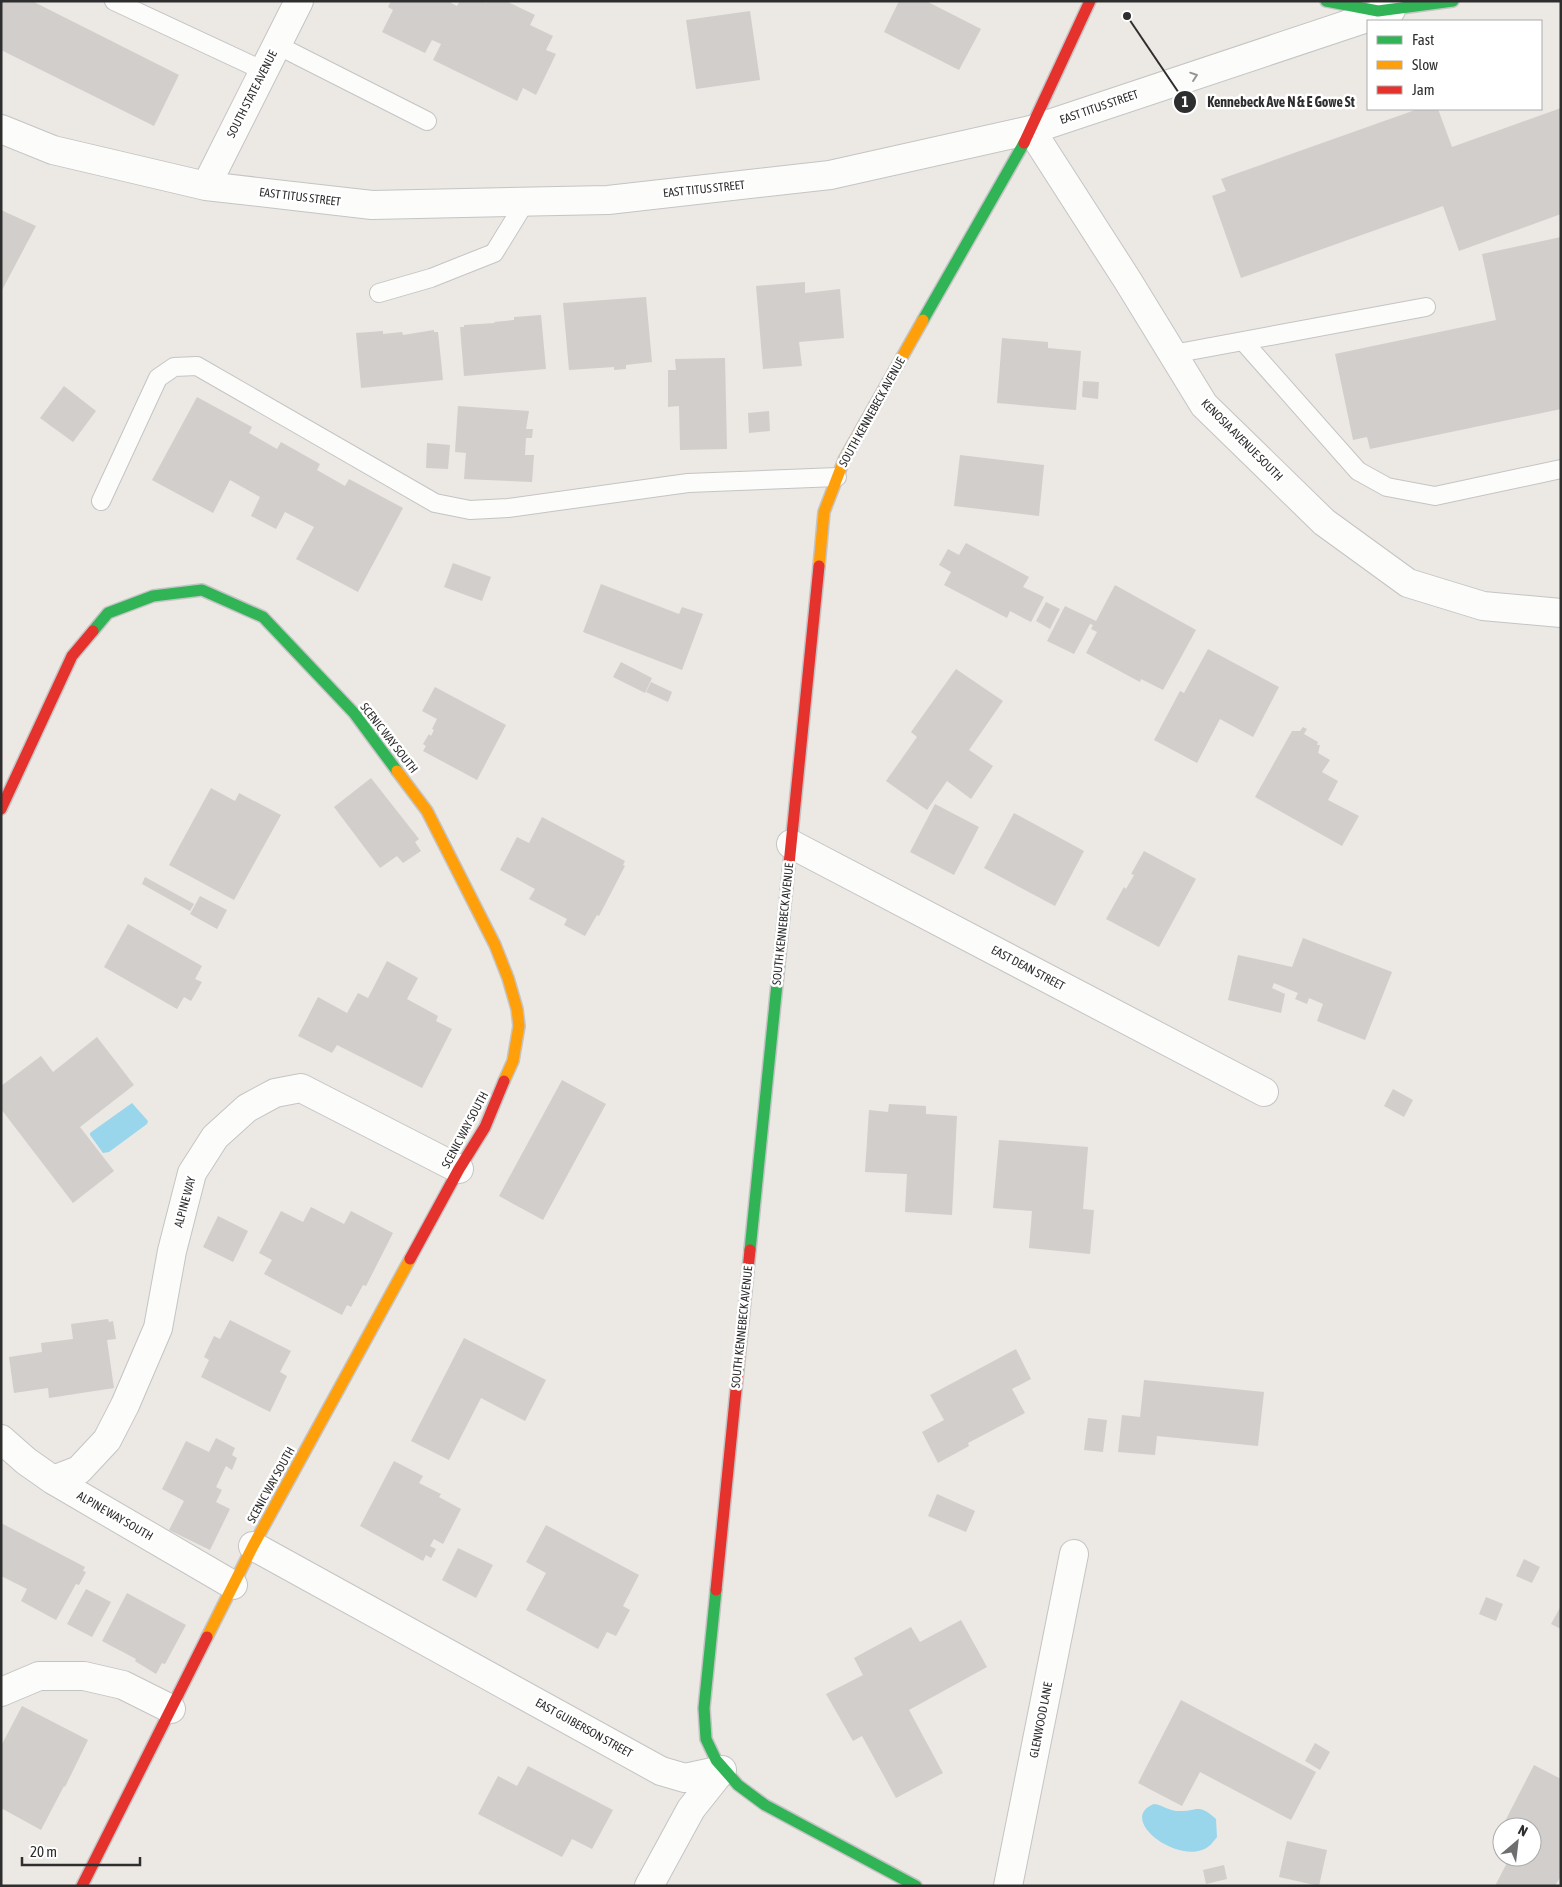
<svg xmlns="http://www.w3.org/2000/svg" width="1562" height="1887" font-family="'Asap Condensed',sans-serif">
<rect width="100%" height="100%" fill="#ece8e4"/>
<path fill="#99d6ec" d="M132,1103l16,18 -1,3 -38,28 -6,1 -13,-18v-2z
M1154,1804c9,1 15,7 24,7 20,1 19,-9 38,8l1,18c-4,5 -8,11 -15,13 -30,11 -84,-32 -48,-46z"/>
<path fill="#d1cecb" d="M1,1h31l147,74 -25,51 -153,-76z
M391,1h61l-1,2 6,3 3,-5h23l3,2 1,-2h19l29,14 -5,10 23,11 -7,14 10,4 -20,41 -13,-7 -6,13 -84,-41 8,-16 -9,-4 -7,13 -43,-21 11,-22 -5,-3z
M899,1h27l55,28 -22,41 -75,-38z
M750,11l10,69 -64,9 -10,-69z
M1561,108v106l-102,37 -16,-45 -202,72 -29,-82 14,-5 -5,-12 197,-70h20l14,38z
M1,210l35,16 -35,66z
M1561,237v172l-191,40 -3,-12 -14,3 -18,-86 161,-34 -14,-66z
M805,282v11l35,-4 4,49 -45,4 3,24 -39,3 -7,-83z
M646,297l6,65 -26,3v4l-12,1v-3l-45,3 -6,-67z
M541,315l5,54 -82,7 -4,-49h4v-2l31,-2 -1,-1 20,-2v-3z
M434,330v2h4l5,48 -82,8 -5,-55 27,-2v3l19,-2 1,3z
M1002,338l46,4v6l33,3 -5,59 -79,-7z
M725,358l2,91 -47,1 -1,-44 -11,1v-37h8l-1,-11z
M1083,381l16,1 -1,17 -16,-2z
M64,386l32,25 -23,31 -33,-24z
M197,397l55,30 -3,6 28,16 4,-7 39,22 -3,6 28,16 4,-7 54,29 -45,84 -62,-33 18,-32 -29,-15 -9,17 -25,-13 9,-19 -30,-17 -17,33 -61,-33z
M458,406l71,5 -3,18h7l-1,9h-6l-1,17h9l-2,27 -68,-3 2,-26 -11,-1z
M769,411l1,20 -21,2 -1,-20z
M427,443l23,2 -2,24 -22,-1z
M960,455l84,10 -5,51 -85,-10z
M966,543l63,34 -6,10 21,10 -13,25 -21,-11 -3,7 -63,-33 7,-13 -12,-7 9,-16 11,6z
M453,563l38,14 -9,24 -38,-14z
M601,584l78,30 3,-7 21,7 -21,56 -99,-38z
M1115,585l81,45 -33,60 -22,-11 -1,3 -54,-29 11,-21 -6,-3 2,-4 -3,-1 -16,30 -27,-13 18,-35 31,15z
M1046,602l14,7 -10,20 -14,-8z
M1208,649l71,38 -26,50 -33,-18 -23,44 -43,-23 26,-49 4,2z
M621,662l31,16 -7,15 -32,-16z
M956,669l47,32 -34,49 24,16 -22,33 -24,-18 -20,29 -41,-29 31,-44 -6,-5z
M651,682l21,10 -4,10 -22,-10z
M435,687l71,38 -29,55 -54,-29 3,-5 -3,-2 6,-10 2,2 3,-6 -2,-1 5,-10 -15,-8z
M1303,727l4,2 -3,5 14,8 -1,3h3l-2,8 12,7 -8,12 16,9 -10,19 31,16 -17,30 -87,-49 37,-66h8z
M371,778l48,61 -4,3 6,9 -18,12 -6,-7 -17,12 -46,-61z
M211,788l24,13 4,-8 42,22 -47,85 -65,-35z
M935,804l44,23 -25,48 -44,-23z
M1014,813l70,38 -29,55 -71,-38z
M542,817l83,44 -2,4 2,1 -26,50 -2,-1 -12,21 -21,-11 3,-6 -38,-20 6,-10 -35,-19 17,-33 12,6z
M1144,851l52,28 -37,68 -53,-28 18,-32 2,2 8,-14 -3,-1z
M145,877l49,27 -4,7 -48,-27z
M200,896l27,14 -10,19 -27,-15z
M128,924l74,42 -7,13 7,3 -11,19 -7,-4 -7,12 -73,-42z
M1303,938l89,34 -27,68 -48,-19 6,-17 -14,-6 -2,6 -12,-5 3,-6 -24,-10 -2,5 13,6 -4,19 -53,-13 10,-45 54,12z
M387,961l31,17 -11,21 31,17 -2,5 16,8 -30,59 -85,-43 -5,8 -34,-17 20,-39 29,16 11,-20 10,5z
M97,1037l37,48 -54,42 34,44 -41,32 -72,-94v-23l40,-30 12,16z
M562,1080l44,24 -63,116 -44,-24z
M1393,1089l20,11 -9,17 -20,-11z
M889,1104l37,2v8l31,2 -5,99 -47,-3 2,-38 -42,-2 4,-62 19,2z
M999,1140l89,7 -5,62 11,1 -4,44 -61,-6 3,-37 -39,-3z
M311,1207l33,17 7,-13 42,22 -27,53 -3,-1 -12,22 -4,-2 -5,10 -78,-41 8,-14 -13,-7 22,-42 22,11z
M218,1216l30,15 -15,31 -30,-15z
M108,1319l1,3 4,-1 3,18 -9,1 7,48 -65,10 -1,-10 -34,5 -5,-36 33,-5 -1,-9 32,-4 -2,-15z
M230,1320l61,31 -11,21 7,4 -17,36 -69,-35 8,-17 -5,-3 10,-21 6,3z
M464,1338l82,42 -21,41 -44,-23 -32,62 -38,-19z
M1016,1349l15,30 -19,10 13,24 -57,30 1,3 -31,17 -16,-31 22,-12 -14,-25z
M1144,1380l120,12 -6,54 -101,-10 -2,19 -37,-3 4,-37 18,2z
M1088,1418l19,2 -4,32 -19,-2z
M216,1438l19,10 -3,7 5,3 -5,12 -6,-4 -10,21 6,3 -6,12 14,7 -20,41 -41,-20 15,-29 -22,-12 24,-48 23,11z
M394,1461l29,15 -4,7 22,11 -2,3 22,12 -18,35 -9,-5 -4,7 6,3 -5,9 -5,-3 -3,6 -63,-35z
M937,1494l38,17 -9,21 -38,-16z
M1,1523l84,44 -2,4 3,1 -7,13 -3,-1 -20,36 -35,-19 6,-12 -26,-13z
M546,1525l93,50 -16,31 7,4 -14,26 -9,-4 -9,17 -72,-39 20,-37 -20,-11z
M458,1548l35,17 -17,33 -34,-18z
M1524,1559l16,8 -8,16 -16,-7z
M86,1589l25,13 -19,35 -25,-13z
M127,1593l59,32 -21,39 -3,-1 -6,11 -21,-13 1,-2 -34,-18z
M1486,1597l17,7 -7,17 -17,-7z
M1561,1606v23l-10,-5z
M961,1620l26,47 -78,43 34,63 -47,25 -34,-62 -9,5 -27,-47 37,-19 -9,-17 57,-31 9,15z
M1181,1700l135,72 -25,48 -91,-48 -18,34 -44,-23z
M22,1706l66,34 -23,47 -1,-1 -23,44 -40,-22v-62z
M1315,1743l15,9 -10,18 -15,-9z
M1534,1765l27,14v97l-6,10h-60l15,-29h22v-30h-30z
M528,1766l85,44 -21,39 -20,-10 -10,18 -84,-43 20,-38 19,10z
M1287,1841l40,9 -8,36 -40,-9z
M1224,1865l3,14 -21,5 -3,-14z"/>
<g fill="none" stroke-linecap="round" stroke-linejoin="round">
<defs>
<path id="lane" d="M114,1l150,70
M277,45l150,76
M379,293l52,-15 63,-25 32,-52
M1243,341l115,130 29,16 48,9 126,-27
M1173,354l253,-47
M101,501l57,-123 16,-11 23,-1 238,137 35,7 38,-2 180,-25 149,-6"/>
<path id="street" d="M1,129l52,21 153,36 166,19 236,-5 222,-25 201,-45 360,-120
M1031,130l97,151 76,124 120,117 84,61 75,23 78,7
M206,186l93,-185
M791,844l473,248
M1,1439l25,22 27,19 180,105
M53,1480l26,-10 28,-30 18,-35 33,-77 14,-77 20,-78 23,-36 32,-29 28,-15 26,-5 158,81
M253,1546l408,225 24,7 37,-8
M1,1692l38,-16h45l39,9 48,24
M649,1886l42,-77 31,-39
M1008,1886l66,-332"/>
<path id="fast" d="M1326,1l52,10 75,-10
M923,320l101,-177
M93,631l15,-18 45,-17 49,-6 61,27 91,96 43,58
M750,1250l29,-286
M716,1590l-12,118 2,31 10,21 22,25 27,20 151,81"/>
<path id="slow" d="M819,566l5,-54 20,-52 79,-140
M397,771l30,40 68,134 13,33 9,31 2,17 -6,35 -9,20
M207,1637l46,-91 157,-287"/>
<path id="jam" d="M1024,143l66,-142
M1,809l71,-153 21,-25
M779,964l40,-398
M410,1259l49,-90 26,-42 19,-46
M716,1590l34,-340
M82,1886l125,-249"/>
</defs>
<use href="#lane" stroke="#c5c4c5" stroke-width="20"/>
<use href="#street" stroke="#c5c4c5" stroke-width="30"/>
<use href="#fast" stroke="#c5c4c5" stroke-width="14"/>
<use href="#slow" stroke="#c5c4c5" stroke-width="14"/>
<use href="#jam" stroke="#c5c4c5" stroke-width="14"/>
<use href="#lane" stroke="#fcfcfb" stroke-width="18"/>
<use href="#street" stroke="#fcfcfb" stroke-width="28"/>
<use href="#fast" stroke="#30b455" stroke-width="11"/>
<use href="#slow" stroke="#ff9f0a" stroke-width="11"/>
<use href="#jam" stroke="#e5322d" stroke-width="11"/>
</g>
<defs><path id="oneway-chevron" d="M-2-3.5L2.5 0L-2 3.5" fill="none" stroke-width="1.6" stroke-linecap="round" stroke-linejoin="round" transform="scale(1.25)"/></defs>
<use stroke="#959594" href="#oneway-chevron" transform="translate(1194 76) rotate(-19)"/>
<g text-anchor="middle" stroke-width="5" stroke-linejoin="round" paint-order="stroke">
<g font-size="12" fill="#2e2e2e" stroke="#fff">
<text transform="translate(252 94) rotate(-63)" y="4">SOUTH STATE AVENUE</text>
<text transform="translate(1099 107) rotate(-19)" y="4">EAST TITUS STREET</text>
<text transform="translate(704 189) rotate(-6)" y="4">EAST TITUS STREET</text>
<text transform="translate(300 197) rotate(7)" y="4">EAST TITUS STREET</text>
<text transform="translate(872 412) rotate(-61)" y="4">SOUTH KENNEBECK AVENUE</text>
<text transform="translate(1242 440) rotate(45)" y="4">KENOSIA AVENUE SOUTH</text>
<text transform="translate(389 738) rotate(52)" y="4">SCENIC WAY SOUTH</text>
<text transform="translate(783 924) rotate(-84)" y="4">SOUTH KENNEBECK AVENUE</text>
<text transform="translate(1028 968) rotate(28)" y="4">EAST DEAN STREET</text>
<text transform="translate(465 1130) rotate(-62)" y="4">SCENIC WAY SOUTH</text>
<text transform="translate(185 1202) rotate(-75)" y="4">ALPINE WAY</text>
<text transform="translate(742 1327) rotate(-84)" y="4">SOUTH KENNEBECK AVENUE</text>
<text transform="translate(271 1485) rotate(-61)" y="4">SCENIC WAY SOUTH</text>
<text transform="translate(115 1516) rotate(30)" y="4">ALPINE WAY SOUTH</text>
<text transform="translate(1041 1720) rotate(-79)" y="4">GLENWOOD LANE</text>
<text transform="translate(584 1728) rotate(29)" y="4">EAST GUIBERSON STREET</text>
</g>
</g>
<path fill="none" stroke="#2e2e2e" stroke-width="2" d="M1127 16L1185 102"/>
<g fill="#2e2e2e" stroke="#fff" stroke-width="2">
<circle cx="1127" cy="16" r="5"/>
<circle cx="1185" cy="102" r="12"/>
</g>
<g font-size="15" text-anchor="middle" font-weight="bold" fill="#fff">
<text x="1185" y="107">1</text>
</g>
<g font-size="14" text-anchor="middle" font-weight="bold" fill="#2e2e2e" stroke="#fff" stroke-width="5" stroke-linejoin="round" paint-order="stroke">
<text x="1281" y="107">Kennebeck Ave N &amp; E Gowe St</text>
</g>
<rect width="1562" height="1887" fill="none" stroke="#2e2e2e" stroke-width="5"/>
<rect x="1367" y="20" width="175" height="90" fill="#ffffff" stroke="#ababab"/>
<rect x="1377" y="36" width="25" height="8" fill="#30b455" stroke="#ababab"/>
<text x="1412" y="45" font-size="15" fill="#2e2e2e">Fast</text>
<rect x="1377" y="61" width="25" height="8" fill="#ff9f0a" stroke="#ababab"/>
<text x="1412" y="70" font-size="15" fill="#2e2e2e">Slow</text>
<rect x="1377" y="86" width="25" height="8" fill="#e5322d" stroke="#ababab"/>
<text x="1412" y="95" font-size="15" fill="#2e2e2e">Jam</text>
<g transform="translate(1517 1842) rotate(28)"><circle r="24" fill="#ffffff" stroke="#ababab"/>
<path d="M0-4L9 19L0 12L-9 19Z" fill="#706f6e"/>
<text y="-8" font-size="14" font-weight="bold" text-anchor="middle" fill="#2e2e2e">N</text>
</g>
<path d="M22 1857v8h118v-8" fill="none" stroke="#2e2e2e" stroke-width="2.5"/>
<text x="30" y="1857" font-size="15" fill="#2e2e2e" stroke="#ffffff" stroke-width="4" paint-order="stroke">20 m</text>
</svg>
